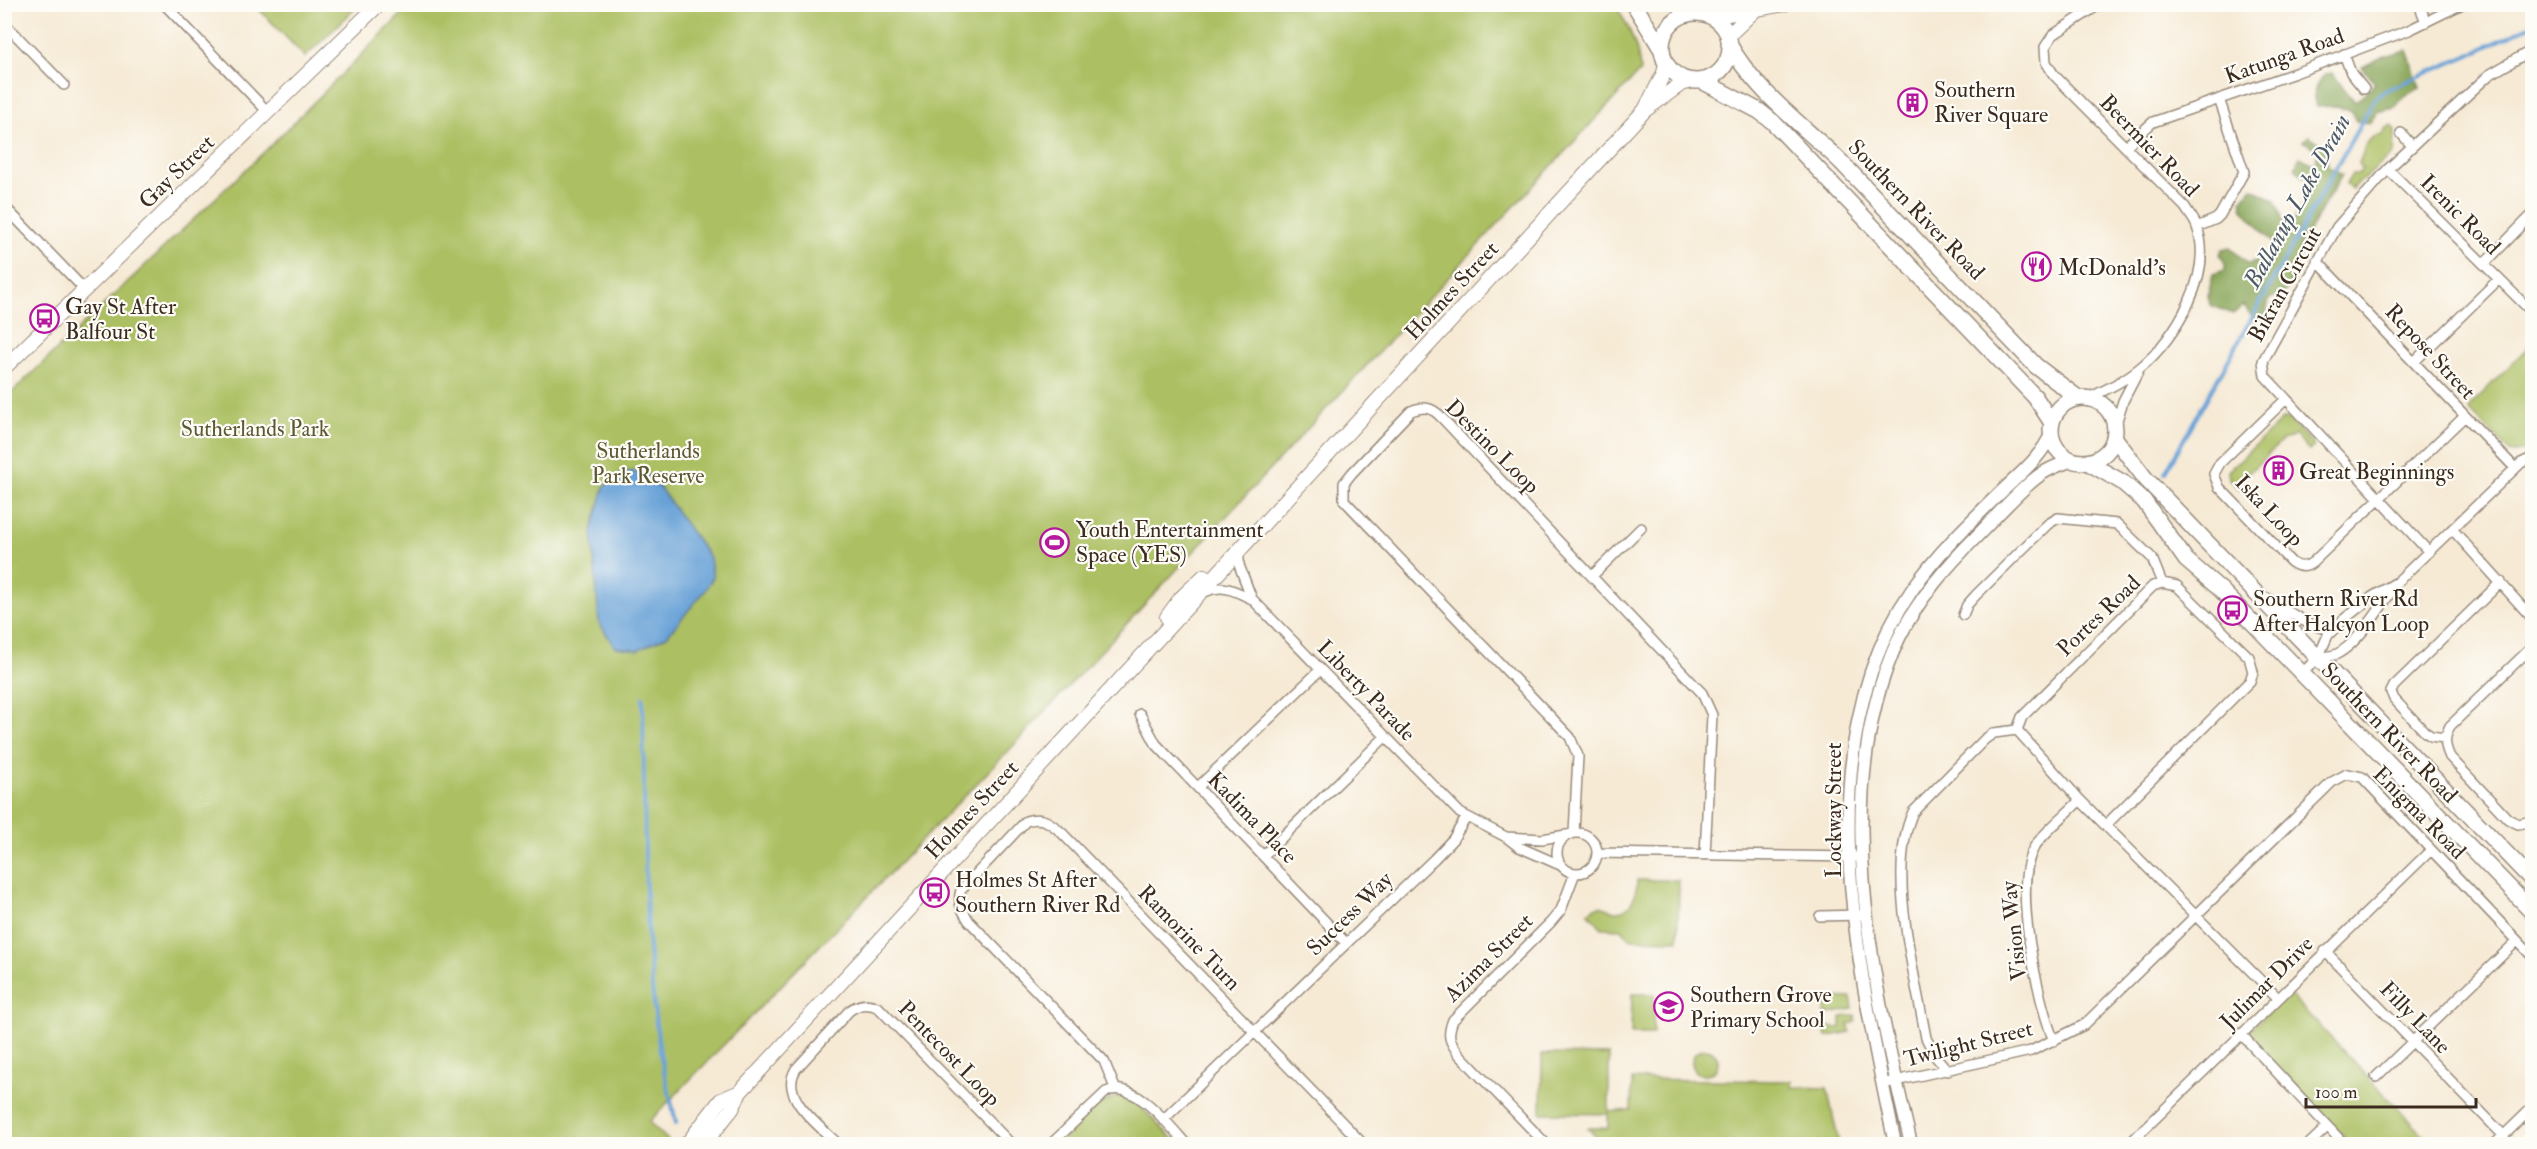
<svg xmlns="http://www.w3.org/2000/svg" width="2537" height="1149" font-family="'IM FELL Double Pica',serif">
<rect width="100%" height="100%" fill="#fdfcf7"/>
<filter id="ink" filterUnits="userSpaceOnUse"><feTurbulence type="fractalNoise" baseFrequency=".0167" numOctaves="2"/><feDisplacementMap in="SourceGraphic" scale="12" xChannelSelector="R" yChannelSelector="G"/><feConvolveMatrix kernelMatrix="1 2 1 2 8 2 1 2 1" color-interpolation-filters="sRGB"/></filter>
<filter id="wash" filterUnits="userSpaceOnUse"><feTurbulence type="fractalNoise" baseFrequency=".008" numOctaves="4" result="noise"/><feDisplacementMap in="SourceGraphic" scale="24" xChannelSelector="R" yChannelSelector="G"/><feGaussianBlur stdDeviation="1.35" result="paint"/><feColorMatrix in="noise" values="0 0 0 0 0 0 0 0 0 0 0 0 0 0 0 0 0 1.4 0 .05"/><feComposite in="paint" operator="in"/></filter>
<g filter="url(#wash)">
<rect width="100%" height="100%" fill="#f6ead5"/>
<path fill="#acbf62" stroke="#747440" stroke-width="1.5" d="M255,5h104l-54,52z
M411,5h1204c13,19 24,43 25,66l-625,673 -366,378 23,22h-667v-745l260,-248z
M2392,125l3,6 -1,22 -42,36 -6,-5 6,-10h6l4,-5 -3,-6 8,-20 6,-6 10,-2 2,-6z
M2532,343v105l-21,5 -42,-43 1,-4z
M2283,419h6l25,27 -5,5 -14,-16 -4,3 -7,1 -46,44 4,5 -2,2 -11,-11 -1,-8z
M1637,880h42l-1,60 -48,-1 -8,-10 -20,-1 -14,-16 11,-6c7,1 14,6 19,5 15,-1 19,-20 19,-31z
M2288,993l144,151h-81l-106,-110z
M1632,994h22l-1,40h-22z
M1826,997l25,1 2,11 -28,6z
M1855,1015l1,7 -7,2 1,8 -24,5 -2,-10 17,1v-11z
M1692 1062a13 13 0 1 1 26 0a13 13 0 1 1-26 0Z
M1542,1054l67,1v57l22,-2 1,-31 160,2v6l35,1 12,56h-237l-14,-16h20v-14l-67,-1z
M1123,1096l12,5 43,43h-119c17,-16 38,-47 64,-48z"/>
<path fill="#89a658" stroke="#62683b" stroke-width="1.5" d="M2407,50l13,38 -14,7 -12,13 -17,4 -7,11 -14,-2 -4,-9 -15,-6 -20,1c-5,-12 -1,-23 8,-33l7,-1 23,29 20,-19 -13,-16 22,-11z
M2309,136l17,11 2,19 14,9 -42,71 -2,17 -8,21 -6,9 -15,6 -4,20 -10,2 -11,-16 -11,9 -23,-9 -2,-10 5,-21 12,-4v-7l-5,-8 2,-6 7,-2 20,17 6,-3 10,10 13,-22 -35,-40 -2,-9 11,-12 23,12 11,28 -2,8 30,-51 -19,-17 5,-11 15,8 3,-15 -15,-9z"/>
<path fill="#67a1d7" stroke="#51667a" stroke-width="1.5" d="M635,471l17,6 58,81 3,19 -9,15 -37,44 -29,14 -23,-3 -16,-24 -7,-92 12,-44 17,-14z"/>
<g fill="none" stroke-linecap="round" stroke-linejoin="round">
<path stroke="#67a1d7" stroke-width="4" d="M2165,473l209,-373 10,-9 81,-34 67,-32
M643,697c2,118 -1,238 17,355 4,23 11,47 16,71"/>
</g>
</g>
<g filter="url(#ink)">
<g fill="none" stroke-linecap="round" stroke-linejoin="round">
<defs>
<path id="minor" d="M164,4l104,108
M2419,4l7,18
M4,23l60,62
M2344,54l7,19 13,16
M2401,133l11,13
M2125,147l28,-25 142,-49 114,-43 53,-26
M2388,169l144,143
M4,206l80,83
M2197,227l19,-8 4,-4 24,-43 -25,-73
M2317,261l198,207
M2484,264l48,-49
M2415,361l84,-82
M2089,398c18,-9 37,-18 52,-31 35,-29 73,-94 56,-140 -2,-7 -8,-13 -12,-20l-131,-132 -8,-13 -1,-15 8,-12 47,-31
M2286,399l-66,64 -6,11 5,13 72,75c8,6 15,6 22,0l152,-146
M2115,427l8,-26 15,-29
M2452,529l80,89
M1239,550v15l13,34
M2429,552l-164,-176 -2,-15 74,-134 51,-58 101,-94 43,-25
M1592,576l49,-48
M1205,592c18,-9 30,-1 47,7l208,214 46,24 13,10 41,18
M2267,598c24,14 37,28 66,32
M1963,615l4,-10 9,-10 72,-71 10,-6 59,6 35,34 10,25
M2532,647l-82,79c-6,12 -6,18 0,31l58,62 10,5 14,-3
M2318,658c6,-1 14,-2 19,-4 22,-11 46,-50 59,-70
M2302,673l16,-15 10,-23 15,-15 29,-23 25,-15 124,-119 11,-5
M1140,714l16,30 190,199
M2444,738l-13,-2 -6,-4 -31,-33 -3,-7 3,-6 107,-104
M1198,787l122,-117
M2106,825l144,-144 3,-9 -4,-15 -72,-71 -15,-3 -9,3 -131,131 -5,13 63,70 198,198
M1557 853a20 20 0 1 1 40 0a20 20 0 1 1-40 0Z
M1574,833l4,-77 -8,-19 -226,-237v-17l8,-10 59,-62c13,-5 21,-4 30,6l261,276 10,22 -7,140
M1506,837l36,2 24,-4
M1597,853l259,4
M1263,856l122,-119
M1820,916l41,-1
M2325,951l179,185
M2241,1034l103,110
M2054,1041c-16,-39 -43,-159 -19,-195 12,-17 31,-31 45,-46
M1948,1071l-12,-14 -10,-19c-11,-62 -40,-168 -13,-226l72,-73 9,-6 23,-3
M2376,1077l141,-136
M1882,1084l149,-33 53,-26 248,-243 15,-8 15,3 170,179
M1115,1088l-11,-27 -135,-140c-7,-11 -12,-18 -8,-31l65,-69c16,-5 24,1 36,12l301,311
M1163,1120l271,-261 19,-20 13,-21
M838,1144c-18,-18 -60,-47 -42,-75l53,-58c9,-7 19,-9 30,-3l132,136
M1051,1144l55,-52c27,-14 64,34 80,52
M1546,1144l-87,-90c-10,-13 -12,-19 -6,-34l98,-98 10,-12 14,-37
M2129,1144l302,-294
M2309,1144l18,-17
M2495,1144l37,-36"/>
<path id="tertiary" d="M1895,1144c-35,-171 -92,-398 17,-554 24,-35 54,-64 85,-94 20,-20 44,-37 55,-64
M1911,1144c-37,-156 -84,-353 -12,-506 19,-39 48,-72 79,-103 17,-17 43,-47 62,-60 9,-7 22,-11 33,-15"/>
<path id="secondary" d="M1711,17l73,-13
M1728,38l3,-5 23,-22
M1646,108l18,-35 2,-10
M4,368l375,-364
M1167,617l14,-19 23,-22
M687,1144l34,-44 19,-8
M704,1144l28,-35 8,-17 905,-982 36,-26 12,-3"/>
<path id="primary" d="M1634,4l28,46
M1662 47a34 34 0 1 1 68 0a34 34 0 1 1-68 0Z
M1729,44c25,46 75,82 112,118l195,204 42,32
M1702,81l57,30 14,11 262,275 17,26
M2051 430a32 32 0 1 1 64 0a32 32 0 1 1-64 0Z
M2114,437l31,41 387,402
M2087,462l35,20 22,19 42,59 35,30 311,321"/>
</defs>
<use href="#minor" stroke="#988a7a" stroke-width="12"/>
<use href="#tertiary" stroke="#988a7a" stroke-width="15"/>
<use href="#secondary" stroke="#988a7a" stroke-width="16"/>
<use href="#primary" stroke="#988a7a" stroke-width="18"/>
<use href="#minor" stroke="#fff" stroke-width="9"/>
<use href="#tertiary" stroke="#fff" stroke-width="12"/>
<use href="#secondary" stroke="#fff" stroke-width="14"/>
<use href="#primary" stroke="#fff" stroke-width="15"/>
</g>
</g>
<defs>
<symbol id="building-ring" viewBox="-11 -11 22 22"><circle r="9.5" fill="#fdfcf7" stroke="#b5179e" stroke-width="1.5"/><path d="M-4-6H4V6H1V3H-1V6H-4ZM-2.5-4.3h1.7v1.8h-1.7ZM.8-4.3h1.7v1.8H.8ZM-2.5-1h1.7V.8h-1.7ZM.8-1h1.7V.8H.8Z" fill="#b5179e"/></symbol>
<symbol id="restaurant-ring" viewBox="-11 -11 22 22"><circle r="9.5" fill="#fdfcf7" stroke="#b5179e" stroke-width="1.5"/><path d="M-5-6h1v4h1v-4h1v4h1v-4h1v5L-1.5 .5V6h-2V.5L-5-1ZM5-6V6H3V1.5H1.5Q1.5-4 5-6Z" fill="#b5179e"/></symbol>
<symbol id="bus-ring" viewBox="-11 -11 22 22"><circle r="9.5" fill="#fdfcf7" stroke="#b5179e" stroke-width="1.5"/><path d="M-5-6H5V4H4V6H2V4H-2V6H-4V4H-5ZM-3.5-4V0h7V-4ZM-3.5 1.2v1.5H-2V1.2ZM2 1.2v1.5H3.5V1.2Z" fill="#b5179e"/></symbol>
<symbol id="stadium-ring" viewBox="-11 -11 22 22"><circle r="9.5" fill="#fdfcf7" stroke="#b5179e" stroke-width="1.5"/><path d="M0-5a6.5 5 0 1 0 0 10a6.5 5 0 1 0 0-10ZM-3.5-1.8h7v3.6h-7Z" fill="#b5179e"/></symbol>
<symbol id="school-ring" viewBox="-11 -11 22 22"><circle r="9.5" fill="#fdfcf7" stroke="#b5179e" stroke-width="1.5"/><path d="M0-5L7-2L0 1L-7-2ZM-4 1L0 2.5L4 1V4Q0 6-4 4Z" fill="#b5179e"/></symbol>
</defs>
<g fill-rule="evenodd">
<use href="#building-ring" x="1896" y="86" width="33" height="33"/>
<use href="#restaurant-ring" x="2020" y="250" width="33" height="33"/>
<use href="#bus-ring" x="28" y="302" width="33" height="33"/>
<use href="#building-ring" x="2262" y="454" width="33" height="33"/>
<use href="#stadium-ring" x="1038" y="526" width="33" height="33"/>
<use href="#bus-ring" x="2216" y="594" width="33" height="33"/>
<use href="#bus-ring" x="918" y="876" width="33" height="33"/>
<use href="#school-ring" x="1652" y="990" width="33" height="33"/>
</g>
<g text-anchor="middle" stroke-width="4.5" stroke-linejoin="round" paint-order="stroke">
<g font-size="22" fill="#3b2a1e" stroke="#fdfcf7">
<text transform="translate(2284 55) rotate(-20)" y="8">Katunga Road</text>
<text transform="translate(2150 145) rotate(46)" y="8">Beermier Road</text>
<text transform="translate(176 171) rotate(-44)" y="8">Gay Street</text>
<text transform="translate(1917 209) rotate(46)" y="8">Southern River Road</text>
<text transform="translate(2461 214) rotate(45)" y="8">Irenic Road</text>
<text transform="translate(2284 284) rotate(-61)" y="8">Bikran Circuit</text>
<text transform="translate(1451 290) rotate(-47)" y="8">Holmes Street</text>
<text transform="translate(2431 351) rotate(47)" y="8">Repose Street</text>
<text transform="translate(1493 446) rotate(45)" y="8">Destino Loop</text>
<text transform="translate(2270 510) rotate(47)" y="8">Iska Loop</text>
<text transform="translate(2098 615) rotate(-44)" y="8">Portes Road</text>
<text transform="translate(1367 690) rotate(46)" y="8">Liberty Parade</text>
<text transform="translate(2390 732) rotate(46)" y="8">Southern River Road</text>
<text transform="translate(971 809) rotate(-47)" y="8">Holmes Street</text>
<text transform="translate(1833 810) rotate(-90)" y="8">Lockway Street</text>
<text transform="translate(2420 812) rotate(45)" y="8">Enigma Road</text>
<text transform="translate(1253 817) rotate(46)" y="8">Kadima Place</text>
<text transform="translate(1349 913) rotate(-44)" y="8">Success Way</text>
<text transform="translate(2013 931) rotate(-96)" y="8">Vision Way</text>
<text transform="translate(1190 937) rotate(46)" y="8">Ramorine Turn</text>
<text transform="translate(1488 957) rotate(-45)" y="8">Azima Street</text>
<text transform="translate(2266 982) rotate(-45)" y="8">Julimar Drive</text>
<text transform="translate(2416 1017) rotate(46)" y="8">Filly Lane</text>
<text transform="translate(1968 1043) rotate(-14)" y="8">Twilight Street</text>
<text transform="translate(950 1053) rotate(46)" y="8">Pentecost Loop</text>
</g>
<g font-size="22" fill="#3b2a1e" stroke="#fdfcf7" text-anchor="start">
<text x="1934" y="97">Southern<tspan x="1934" dy="25">River Square</tspan></text>
<text x="2058" y="275">McDonald's</text>
<text x="65" y="314">Gay St After<tspan x="65" dy="25">Balfour St</tspan></text>
<text x="2299" y="479">Great Beginnings</text>
<text x="1076" y="537">Youth Entertainment<tspan x="1076" dy="25">Space (YES)</tspan></text>
<text x="2253" y="606">Southern River Rd<tspan x="2253" dy="25">After Halcyon Loop</tspan></text>
<text x="955" y="887">Holmes St After<tspan x="955" dy="25">Southern River Rd</tspan></text>
<text x="1690" y="1002">Southern Grove<tspan x="1690" dy="25">Primary School</tspan></text>
</g>
<g font-size="22" fill="#5d5732" stroke="#fdfcf7">
<text x="255" y="436">Sutherlands Park</text>
<text x="648" y="458">Sutherlands<tspan x="648" dy="25">Park Reserve</tspan></text>
</g>
<g font-size="24" font-style="italic" fill="#4d5a68" stroke="#fdfcf7">
<text transform="translate(2297 201) rotate(-61)" y="8">Ballanup Lake Drain</text>
</g>
</g>
<rect width="2537" height="1149" fill="none" stroke="#fdfcf7" stroke-width="24"/>
<path d="M2306 1098v9h170v-9" fill="none" stroke="#3b2a1e" stroke-width="3"/>
<text x="2315" y="1098" font-size="18" fill="#3b2a1e" stroke="#fdfcf7" stroke-width="4.5" paint-order="stroke">100 m</text>
</svg>
